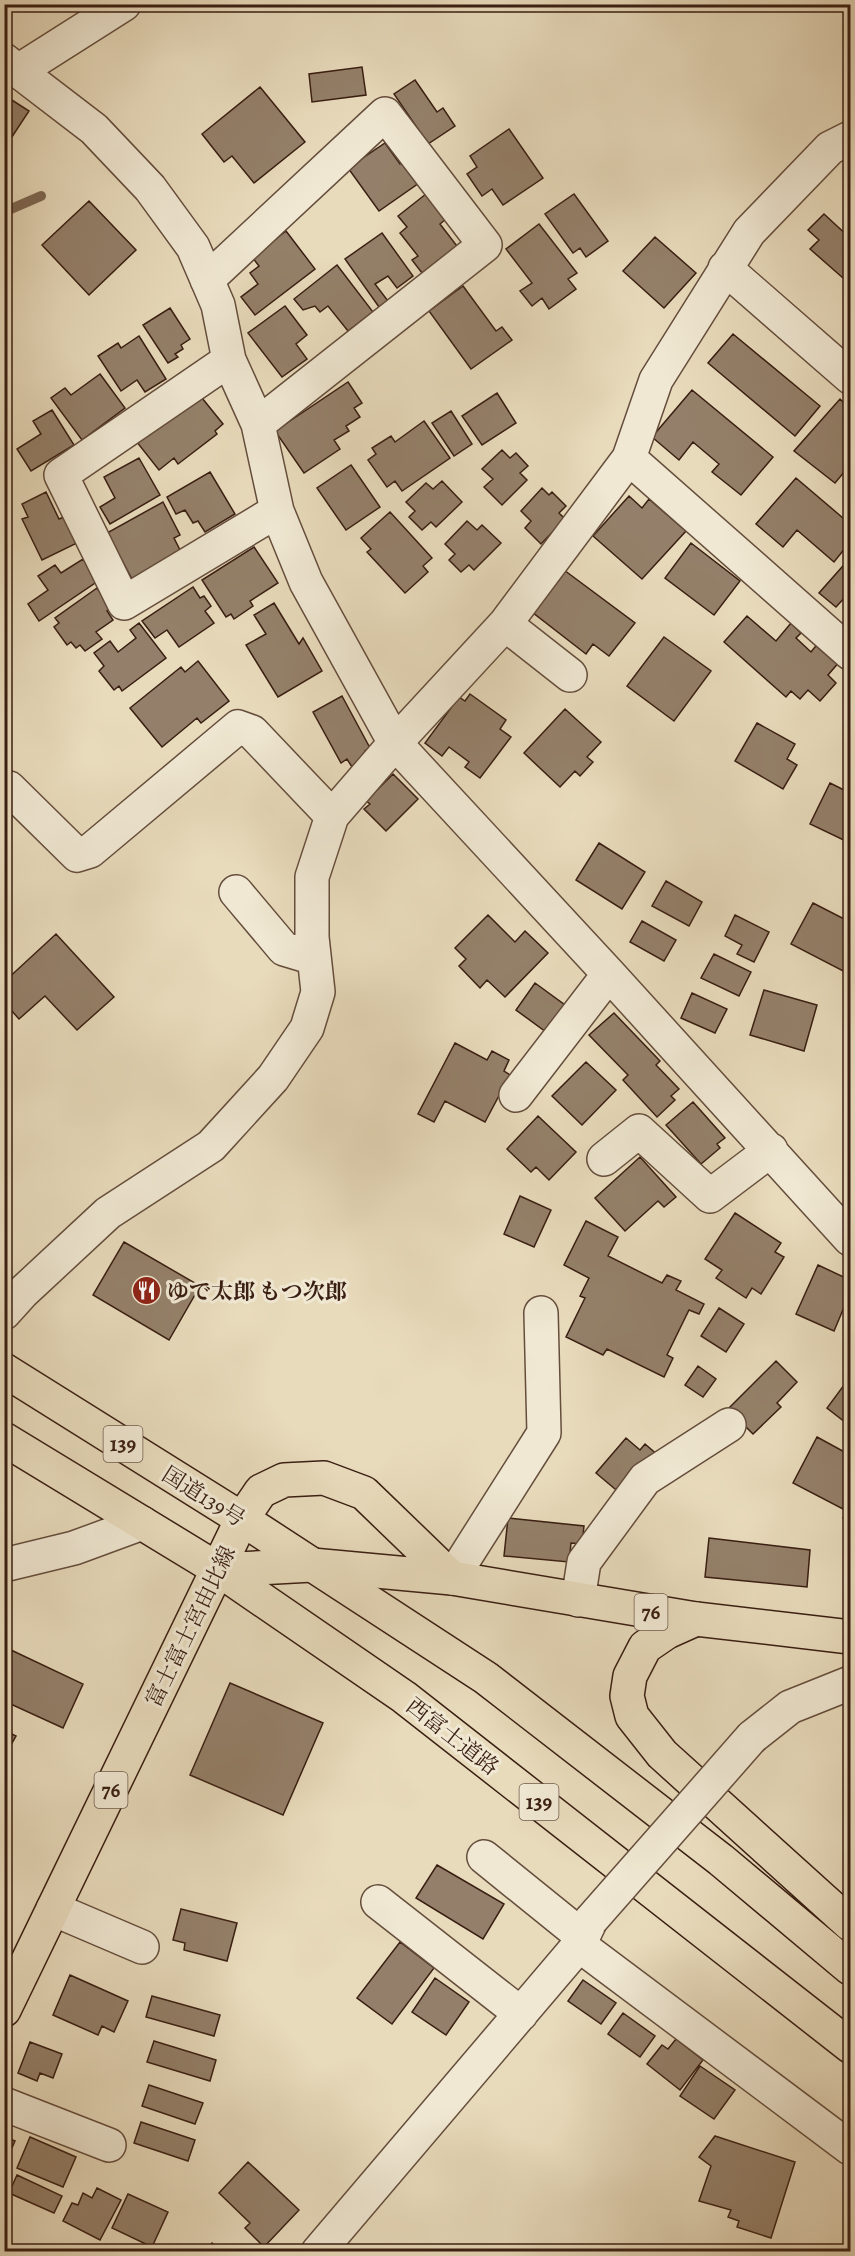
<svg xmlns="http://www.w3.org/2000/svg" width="855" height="2256" font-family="Alegreya,'Noto Serif JP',serif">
<rect width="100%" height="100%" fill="#e8dbbc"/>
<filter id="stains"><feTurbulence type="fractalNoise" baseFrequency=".00333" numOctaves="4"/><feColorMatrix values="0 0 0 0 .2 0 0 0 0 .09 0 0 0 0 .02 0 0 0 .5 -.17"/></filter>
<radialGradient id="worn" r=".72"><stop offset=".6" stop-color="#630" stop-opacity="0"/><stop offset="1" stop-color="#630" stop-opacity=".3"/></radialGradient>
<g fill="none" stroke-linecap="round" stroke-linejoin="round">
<path stroke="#7e6955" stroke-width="10" d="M4,212l37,-16"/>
</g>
<path fill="#94806a" stroke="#391e12" stroke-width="1.5" d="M362,67l4,28 -54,7 -3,-28z
M415,80l22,32 6,-4 12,18 -27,18 -34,-50z
M260,87l45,55 -51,41 -22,-27 -8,6 -22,-28z
M4,95l25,16 -25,38z
M509,129l34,49 -40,27 -11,-16 -10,7 -15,-22 10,-7 -7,-11z
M385,143l15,21 3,-5 16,24 -40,28 -31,-43z
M426,194l20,25 -6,5 17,22 -35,27 -10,-13 6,-4 -18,-23 7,-6 -9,-11z
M574,194l34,47 -22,16 -6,-9 -7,5 -28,-39z
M89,201l47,49 -47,45 -47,-50z
M824,214l26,24v31l-7,9 -33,-29 9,-9 -11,-10z
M539,224l38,49 -9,6 8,10 -27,20 -7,-11 -10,8 -12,-15 12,-8 -26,-34z
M286,231l29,38 -60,46 -14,-18 17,-13 -8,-11 9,-7 -7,-9z
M382,233l31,43 -16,12 -9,-12 -13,8 13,17 -9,6 -34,-48z
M655,237l41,36 -32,35 -41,-37z
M337,265l36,47 -25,19 -20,-25 -8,6 -5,-6 -12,4 -9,-11z
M463,286l33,45 6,-4 10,13 -41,29 -42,-58z
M285,306l22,29 -11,9 11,15 -25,18 -34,-44z
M170,308l20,31 -9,6 2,4 -8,5 3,3 -10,6 -25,-38z
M733,334l87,72 -25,30 -87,-73z
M139,336l27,43 -21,13 -8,-12 -16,11 -23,-35 20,-13 3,5z
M100,374l25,34 -43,32 -31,-42 14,-10 6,7z
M348,382l14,21 -8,5 6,9 -14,9 3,5 -15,9 6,9 -36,24 -29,-42z
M692,390l81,67 -32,38 -29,-23 7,-8 -26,-22 -14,18 -27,-23z
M198,393l25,31 -8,7 2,3 -39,30 -4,-6 -15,12 -23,-29z
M497,393l19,30 -34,22 -20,-29z
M840,399l10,10v56l-15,18 -41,-32z
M52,410l22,35 -43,26 -14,-22 24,-15 -8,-13z
M451,411l21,33 -18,12 -22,-33z
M424,421l26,37 -48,33 -7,-10 -8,6 -19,-27 8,-6 -4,-6 19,-12 4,6z
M502,450l8,8 6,-5 12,13 -8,7 7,7 -25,25 -18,-18 9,-8 -11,-10z
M139,458l21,37 -50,29 -10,-17 15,-9 -11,-21z
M351,465l29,42 -34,23 -29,-42z
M210,472l25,42 -30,18 -7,-11 -5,2 -8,-13 -9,4 -9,-17z
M796,478l54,46v18l-16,20 -37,-32 -14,17 -27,-23z
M442,481l20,21 -26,25 -5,-5 -9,8 -13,-13 6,-6 -9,-9 20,-19 7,6z
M542,488l7,7 3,-3 14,14 -7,7 6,6 -24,25 -16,-16 6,-7 -10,-10z
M46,492l13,27 5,-2 13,26 -35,17 -20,-41 6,-2 -6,-13z
M629,496l13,12 7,-9 37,32 -44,48 -49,-43z
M163,502l17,33 -6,3 7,14 -49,27 -25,-46z
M390,512l42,46 -9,8 5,6 -23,21 -38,-41 4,-3 -10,-11z
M467,521l10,9 5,-5 19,18 -27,27 -5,-5 -8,7 -12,-12 6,-6 -10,-10z
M691,543l49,38 -26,34 -49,-37z
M254,547l24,36 -28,18 3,5 -19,13 -3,-5 -5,3 -24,-37z
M850,558v40l-3,-3 -11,12 -17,-14z
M83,559l15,22 -59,40 -11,-17 20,-14 -10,-14 17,-11 6,8z
M564,570l71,53 -26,33 -16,-12 -7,10 -54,-42z
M193,587l7,11 4,-2 7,10 -6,5 9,12 -35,24 -12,-17 -12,8 -13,-17z
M97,588l14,20 -4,3 6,9 -17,12 6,7 -17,12 -5,-6 -4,3 -5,-6 -4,3 -13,-18 5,-4 -4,-5z
M274,603l25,41 4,-6 19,33 -44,26 -32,-52 20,-11 -12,-19z
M747,616l29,25 15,-18 10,10 -5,5 15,14 8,-10 21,19 -12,14 8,8 -16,18 -12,-11 -8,9 -9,-8 -5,6 -62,-55z
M139,623l27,35 -44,33 -3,-5 -5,4 -15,-19 5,-5 -10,-13 16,-12 8,11 18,-14 -6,-8z
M664,637l47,34 -37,50 -47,-35z
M198,661l31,40 -28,22 -4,-5 -35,29 -32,-39 51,-41 4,5z
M470,694l36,26 -6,9 11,8 -31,41 -15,-11 4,-5 -20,-15 -7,9 -17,-13 34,-46 6,4z
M342,696l28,52 -5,3 4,6 -17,10 -5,-8 -6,4 -28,-51z
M565,709l36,33 -14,15 6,5 -13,14 -5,-5 -15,16 -36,-34z
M757,723l38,21 -8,15 10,6 -14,24 -48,-28z
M393,774l25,25 -32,32 -22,-22 6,-5 -4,-3z
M830,783l20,10v50l-40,-19z
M599,843l46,29 -23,37 -46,-29z
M666,881l36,21 -13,24 -37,-20z
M813,903l37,19v43l-3,8 -56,-29z
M488,915l27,27 10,-11 23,22 -43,44 -18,-17 -7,8 -21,-22 7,-7 -11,-11z
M735,915l34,17 -15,30 -17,-8 5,-9 -17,-9z
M642,921l34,19 -12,21 -34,-19z
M56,934l58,63 -37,33 -32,-34 -26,23 -15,-17v-20z
M714,954l37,18 -12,24 -38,-18z
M535,983l30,22 -19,27 -30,-22z
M764,990l53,15 -13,46 -54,-16z
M692,993l35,16 -12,24 -34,-15z
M614,1013l46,48 -4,4 23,24 -8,7 4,4 -18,17 -34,-37 5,-5 -39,-40z
M455,1043l32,17 5,-9 17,9 -5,11 6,4 -25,47 -40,-21 -11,21 -16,-8z
M586,1062l30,28 -34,35 -30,-29z
M693,1102l32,36 -8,6 3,4 -19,16 -35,-39z
M538,1116l38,36 -27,28 -13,-13 -5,5 -24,-23z
M640,1157l36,40 -12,10 -6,-6 -33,30 -30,-33z
M520,1196l31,14 -17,37 -30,-13z
M735,1213l46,30 -6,9 9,5 -23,37 -9,-6 -6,10 -30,-20 6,-8 -17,-11z
M586,1221l32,16 -10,19 54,27 5,-8 14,6 -5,9 28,14 -5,10 -10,-4 -22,45 6,3 -9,19 -57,-28 -4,6 -37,-18 19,-39 -5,-2 9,-18 -25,-13z
M124,1242l76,44 -31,54 -76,-45z
M818,1265l32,15v13l-16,38 -38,-17z
M719,1308l25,16 -18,28 -25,-16z
M776,1361l21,21 -20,21 4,4 -28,27 -25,-25z
M698,1366l18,13 -13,18 -18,-12z
M850,1377v49l-23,-18z
M817,1437l33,18v67l-7,-4 4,-7 -54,-28z
M626,1438l14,12 5,-6 14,12 -38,38 -25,-21z
M508,1518l76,8 -2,18 -11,-1 -2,19 -65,-6z
M709,1538l101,12 -3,37 -102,-10z
M11,1650l72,34 -20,44 -59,-27v-37z
M230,1683l93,40 -40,92 -93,-40z
M4,1730l12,6 -12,21z
M437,1865l67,39 -21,35 -67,-41z
M181,1909l56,14 -10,38 -43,-11 1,-7 -12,-3z
M400,1942l34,26 -42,56 -35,-26z
M70,1975l58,26 -14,31 -12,-6 -4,9 -45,-20z
M435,1978l34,24 -23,33 -34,-23z
M583,1980l33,23 -15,21 -33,-23z
M152,1996l68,19 -6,21 -68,-19z
M623,2013l32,23 -15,21 -32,-23z
M676,2039l27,21 -23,30 -33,-26 15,-19 6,4z
M154,2041l62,19 -6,21 -63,-19z
M30,2042l32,12 -9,24 -13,-5 -3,8 -19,-8z
M700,2066l35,24 -21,29 -34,-23z
M149,2085l54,18 -8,21 -53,-18z
M141,2122l54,18 -7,21 -54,-18z
M4,2125l7,3 -4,10 8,3 -11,25z
M715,2136l80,26 -24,76 -34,-11 2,-6 -11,-4 3,-7 -32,-9 12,-35 -12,-9z
M30,2137l46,20 -13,30 -46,-19z
M248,2162l51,48 -35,37 -19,-19 5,-5 -31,-30z
M17,2175l45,21 -8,17 -45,-20z
M97,2188l24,12 -21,40 -37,-19 9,-18 6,2 5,-12 9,5z
M128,2194l40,18 -16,35 -40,-19z
M212,2243l11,9h-17z"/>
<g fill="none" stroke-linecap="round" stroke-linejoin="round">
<defs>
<path id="minor" d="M4,60l90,69 56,59 43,59 25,58 11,55 29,64 19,87 29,71 89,161 214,231 241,265
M20,70l104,-66
M725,268l125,109
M207,280l178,-166 100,131 -227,179
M229,360l-168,115 63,128 153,-92
M629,458l221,195
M505,624l65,51
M4,790l5,-2 68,67 13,-4 148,-124 14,5 80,84
M236,892l48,57 30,9
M516,1095l93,-121
M604,1159l35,-28 71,65 61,-46
M4,1313l19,-21 85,-79 103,-67 62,-68 34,-50 11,-36 -6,-55v-60l20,-61 63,-73 110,-119 124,-166 27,-78 93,-148 81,-84 20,-10
M4,1565l70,-17 68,-25
M452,1578l92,-145 -3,-120
M578,1600l6,-38 61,-83 84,-54
M752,1737l38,-30 60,-24
M484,1857l99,80
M378,1902l143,112
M53,1909l89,38
M579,1945l271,203
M4,2104l105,41
M318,2252l261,-307 12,-25"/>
<path id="major" d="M219,1570l93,-5 140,13 244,41 154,18
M4,2010l238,-491 19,-28 23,-11 40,-2 40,15 88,85"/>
<path id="highway" d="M4,1370l238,149 244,159 235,182 129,108
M4,1439l215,131 185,127 446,349
M696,1619l-29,13 -22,15 -15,29 -3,20 5,20 30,38 188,170"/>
</defs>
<use href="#minor" stroke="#654d3c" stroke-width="36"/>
<use href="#major" stroke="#391e12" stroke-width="36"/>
<use href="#highway" stroke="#391e12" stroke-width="36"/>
<use href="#minor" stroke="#f0e8d3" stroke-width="33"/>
<use href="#major" stroke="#e8dbbc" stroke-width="33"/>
<use href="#highway" stroke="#e8dbbc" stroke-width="33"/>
<defs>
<path id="minor-bridge" d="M591,1920l161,-183"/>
</defs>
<use href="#minor-bridge" stroke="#654d3c" stroke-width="36" stroke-linecap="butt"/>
<use href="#minor-bridge" stroke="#f0e8d3" stroke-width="33"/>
</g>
<defs>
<symbol id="restaurant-disc" viewBox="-11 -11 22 22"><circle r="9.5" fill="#8f2418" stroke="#f0e8d3"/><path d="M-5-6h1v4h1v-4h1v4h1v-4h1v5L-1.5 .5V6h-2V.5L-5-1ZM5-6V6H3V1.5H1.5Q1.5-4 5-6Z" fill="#fff"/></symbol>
</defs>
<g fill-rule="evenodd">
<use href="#restaurant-disc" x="130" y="1274" width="33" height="33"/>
</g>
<g text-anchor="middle" stroke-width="6" stroke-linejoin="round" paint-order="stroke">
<g fill="#f0e8d3" stroke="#705b4c" stroke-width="1.5">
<rect x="103.5" y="1426" width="39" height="36" rx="4.5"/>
<rect x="634.5" y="1594" width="33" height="36" rx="4.5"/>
<rect x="94.5" y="1772" width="33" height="36" rx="4.5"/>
<rect x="519.5" y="1784" width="39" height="36" rx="4.5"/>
</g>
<g font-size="21" font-weight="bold" fill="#391e12">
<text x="123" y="1451">139</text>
<text x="651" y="1619">76</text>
<text x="111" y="1797">76</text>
<text x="539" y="1809">139</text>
</g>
<g font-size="22" font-weight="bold" fill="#391e12" stroke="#f0e8d3" text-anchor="start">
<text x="167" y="1299">ゆで太郎 もつ次郎</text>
</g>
<g font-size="22" fill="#391e12" stroke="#f0e8d3">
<text transform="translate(204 1496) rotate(32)" y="8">国道139号</text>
<text transform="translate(190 1626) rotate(-64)" y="8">富士富士宮由比線</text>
<text transform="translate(453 1736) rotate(38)" y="8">西富士道路</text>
</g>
</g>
<rect width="855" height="2256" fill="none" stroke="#e8dbbc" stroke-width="24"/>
<rect x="6" y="6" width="843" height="2244" fill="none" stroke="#391e12" stroke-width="3"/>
<rect x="12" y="12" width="831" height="2232" fill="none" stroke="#391e12" stroke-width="1.5"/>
<rect width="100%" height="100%" filter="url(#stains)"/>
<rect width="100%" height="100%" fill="url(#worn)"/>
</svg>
